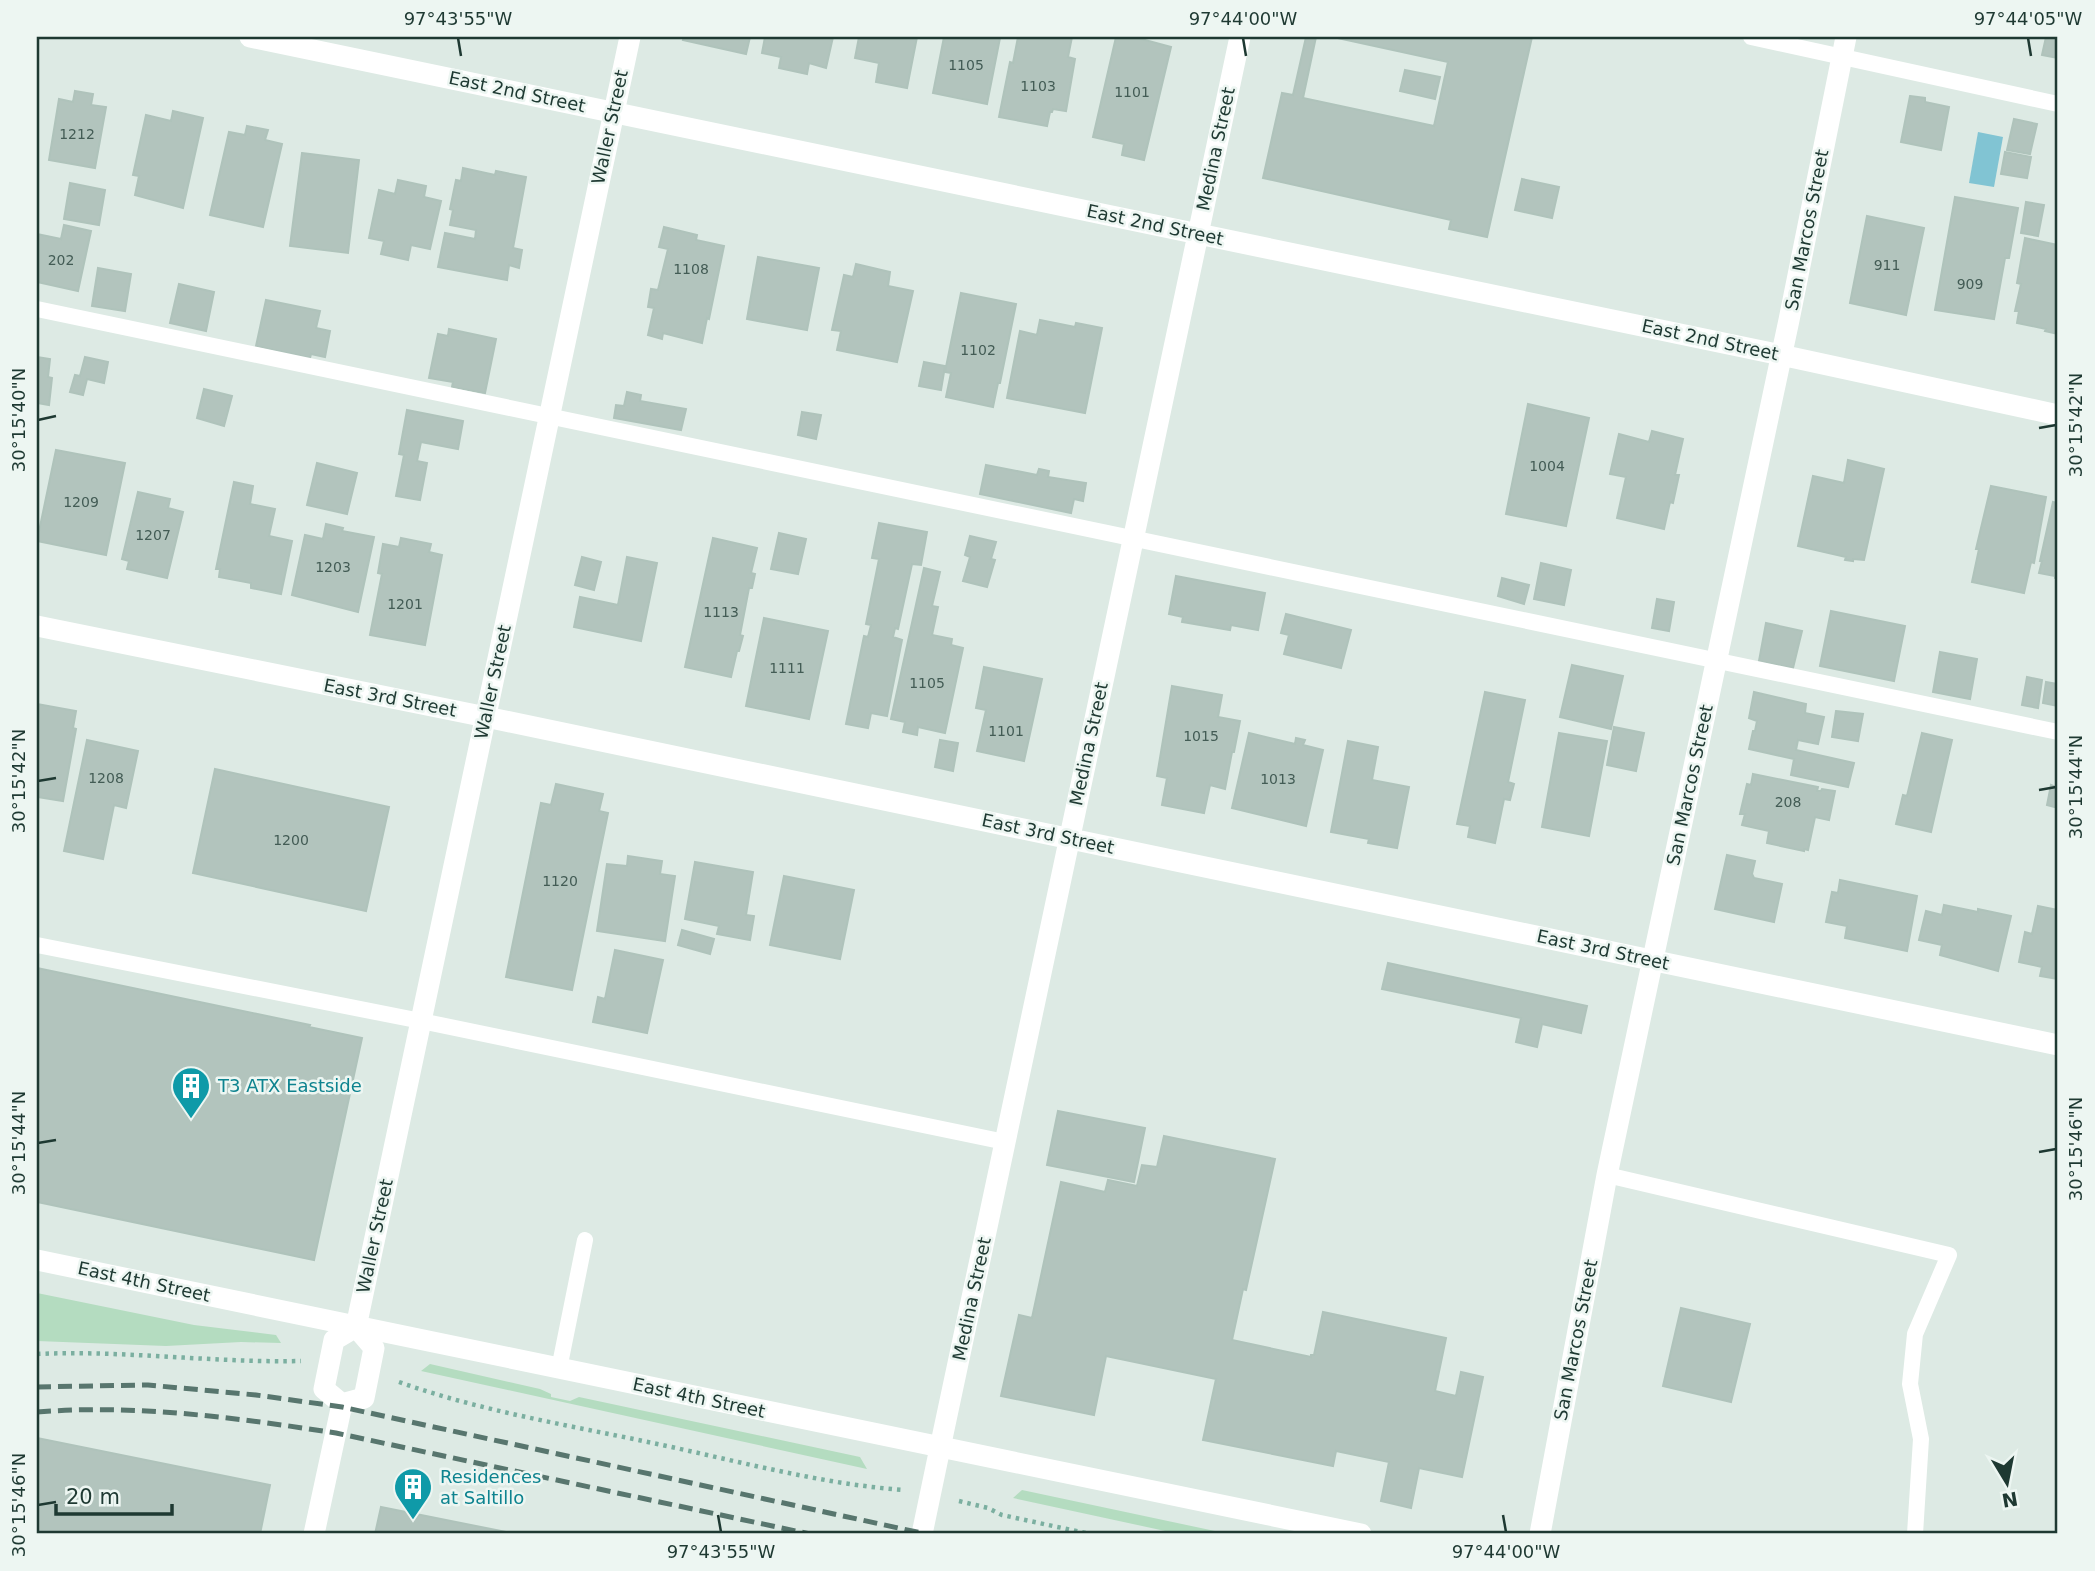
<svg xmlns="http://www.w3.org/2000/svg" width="2095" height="1571" font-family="'DejaVu Sans',sans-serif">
<rect width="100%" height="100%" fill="#ddeae4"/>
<path fill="#b4dcc0" d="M37,1293l157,32 82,10 5,8 -40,-1 -75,4 -129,-5z
M430,1364l110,25 11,5v3l19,4 9,-4 281,60 7,12 -446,-98z
M1022,1490l207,44h-50l-166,-36z"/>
<path fill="#81c4d3" d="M1978,132l25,5 -9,50 -25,-4z"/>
<path fill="#b2c4bd" stroke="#afc3bb" stroke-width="2" d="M684,37h66l-4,17 -63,-14z
M765,37h68l-7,31 -17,-5 -2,11 -28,-6 2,-11 -19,-4z
M859,37h58l-10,51 -31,-6 3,-19 -24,-5z
M944,37l56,1 -13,66 -54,-11z
M1018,37h54l-4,20 7,2 -9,52 -13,-2 -1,3h-2l-3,14 -48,-9 11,-55 3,1z
M1116,37h18l37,10 -27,113 -22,-5 2,-11 -31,-7z
M1306,37h10l-13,61 131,28 14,-64 -115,-25h199l-45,200 -38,-8 2,-9 -188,-42 19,-85 11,2z
M2046,37h12v21l-16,-3z
M1405,70l35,7 -5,22 -35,-8z
M75,91l18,3 -2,11 15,2 -11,61 -46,-8 10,-61 14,3z
M1910,96l15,2v4l24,5 -8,43 -40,-8z
M173,111l30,7 -20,90 -48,-13 4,-19 -6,-1 13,-60 25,6z
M2014,119l23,5 -7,30 -23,-4z
M247,126l21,4 -3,10 17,4 -19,83 -53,-12 19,-83 16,3z
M2005,152l26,5 -4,21 -26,-4z
M302,153l57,7 -11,93 -58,-7z
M463,168l32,7 1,-4 30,6 -13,71 9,2 -3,18 -10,-3 -2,15 -69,-13 7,-34 30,6 1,-9 -26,-5 3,-15 -3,-1 6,-29 5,1z
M1522,179l37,8 -7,31 -37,-8z
M398,180l28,6 -2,11 17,4 -11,48 -19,-4 -3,15 -27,-6 3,-13 -15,-3 10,-48 16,4z
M70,183l35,7 -6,35 -35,-6z
M1955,197l63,11 -9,50h-4l-11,61 -59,-9z
M2026,202l18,3 -6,31 -17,-3z
M1867,216l57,12 -18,87 -56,-12z
M64,225l27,6 -13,60 -41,-9v-48l24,5z
M664,227l33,8 -1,5 28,6 -15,73 -2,-1 -5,25 -39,-10 -1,6 -14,-4 6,-27 -6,-1 3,-18 7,1 10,-41 -9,-2z
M2025,238l33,7v89l-13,-3 1,-2 -29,-6 2,-12h-4l6,-27 -4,-1z
M758,257l61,11 -12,62 -60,-11z
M856,264l34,8 -2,14 25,5 -16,71 -60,-12 4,-19 -9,-1 12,-55 9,2z
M98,268l33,6 -6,37 -33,-5z
M179,284l35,8 -8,39 -36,-8z
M961,293l55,11 -16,79h-2l-5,24 -47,-10 5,-24 -6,-1z
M266,300l54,11 -4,17 14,3 -5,26 -14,-3 -1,4 -54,-12z
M1040,320l35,7 1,-4 26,5 -17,85 -78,-15 13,-67 17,4z
M449,329l47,10 -11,54 -33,-6 1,-5 -24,-4 9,-44 10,2z
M37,357l13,2 -2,18 4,1 -3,27 -12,-2z
M85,357l23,5 -4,21 -17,-4 -4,16 -13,-3 5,-17 5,1z
M924,362l21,4 -4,24 -22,-4z
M204,389l28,7 -8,30 -27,-8z
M627,392l14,3 -1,6 46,8 -5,21 -67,-12 2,-13 8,1z
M1528,404l61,14 -23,108 -60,-12z
M407,410l56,11 -5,28 -37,-7 -4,19 10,2 -7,37 -24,-4 8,-41 -5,-1z
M802,412l19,3 -5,24 -18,-4z
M1652,431l31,8 -8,36h4l-6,28 -3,-1 -6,27 -47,-11 9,-41 -16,-3 9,-40 30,8z
M56,450l69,13 -19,92 -69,-14z
M1848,460l36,9 -20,91 -11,-1v2l-8,-1 1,-3 -48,-11 15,-70 31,7z
M317,463l40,10 -10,41 -40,-9z
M986,465l51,10 2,-6 10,2 -1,6 38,6 -3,18 -9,-2 -3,14 -91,-19z
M234,482l19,4 -3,18 25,5 -6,27 23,5 -11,53 -30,-6v-5l-32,-6 1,-8h-4z
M1991,486l55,11 -12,66 -3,-1 -7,31 -52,-11 7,-33h-3z
M138,492l32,7 -2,9 15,4 -16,66 -40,-9 2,-8 -7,-2z
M2053,502l5,1v76l-3,-1v-2l-16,-3 3,-12h-2z
M879,523l48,9 -6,33 -9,-1 -14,65 -3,-1 -2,9 9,3 -15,76 -16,-3 -3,15 -22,-4 18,-88 4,1 3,-12 -5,-1 13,-65 -7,-1z
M326,524l17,4 -1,3 32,6 -16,75 -66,-17 13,-60 18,4z
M779,533l27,6 -8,35 -27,-5z
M970,536l26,6 -5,17 4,1 -8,27 -24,-6 7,-24 -5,-2z
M401,538l30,6 -2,8 13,3 -17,90 -55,-10 12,-61 -4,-1 5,-29 16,3z
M713,538l44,10 -6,25 4,1 -3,14h-3l-9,47 3,1 -4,15h-2l-6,26 -46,-10z
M582,557l19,5 -7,28 -19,-5z
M627,557l30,6 -16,78 -67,-14 6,-30 38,8z
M1541,563l30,7 -7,35 -30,-6z
M924,568l16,4 -8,34 6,1 -6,28 20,4 -1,6 12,3 -18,85 -27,-6 -1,8 -14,-3 2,-10 -14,-3z
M1176,576l89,17 -7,37 -27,-5 -1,5 -48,-8 1,-5 -14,-3z
M1502,578l27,7 -5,19 -26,-8z
M1657,599l17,3 -5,29 -17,-3z
M1831,611l74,15 -11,55 -74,-15z
M1286,614l65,16 -10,38 -57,-14 5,-19 -8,-2z
M764,618l64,13 -19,88 -63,-13z
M1766,623l36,8 -9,37 -34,-7z
M1940,652l37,7 -7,40 -37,-7z
M1572,665l51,11 -12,53 -51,-12z
M984,667l58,12 -18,82 -47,-10 9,-41 -10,-2z
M2027,677l15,3 -4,28 -16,-3z
M2046,682l12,2v22l-15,-3z
M1172,686l50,9 -4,22 22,4 -6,31h-2l-7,37 -15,-4 -6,28 -42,-8 5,-27 -10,-2z
M1485,692l40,8 -17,82 6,2 -4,16 -6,-1 -9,44 -27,-6 2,-11 -13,-2z
M1754,692l52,12 -1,9 19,4 -6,27 -20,-4 -2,10 58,13 -6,24 -57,-12 3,-16 -45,-10 4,-18h2l2,-10 -8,-3z
M37,704l39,7 -3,17 3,1 -13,72 -26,-4z
M1836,711l27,3 -5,27 -26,-4z
M1614,727l30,6 -8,38 -29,-6z
M1249,733l46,11 1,-6 9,2 -2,5 20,5 -17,76 -74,-18z
M1559,733l48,8 -18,95 -47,-9z
M1922,733l30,7 -21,92 -35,-8 7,-29 4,1z
M87,740l51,11 -12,57 -12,-3 -11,54 -39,-8z
M940,740l18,3 -5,28 -18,-4z
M1348,741l30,6 -6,33 37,7 -12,61 -29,-5 1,-4 -38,-7z
M215,769l174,38 -23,104 -173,-38z
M1753,774l65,13 -1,4h4l1,-2 13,2 -6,29 -14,-3 -7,33 -4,-1v2l-37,-8 2,-12 -27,-6 3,-11h-5l7,-30 4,1z
M556,784l47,10 -4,17 9,2 -36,177 -66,-13 35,-174 10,2z
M2051,785l7,3v20l-11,-3z
M1727,855l28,6 -3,13 2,4 28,6 -8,38 -59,-13z
M628,856l34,5 -2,13 15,2 -10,65 -68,-10 10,-67 20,2z
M695,862l58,10 -7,43 8,1 -4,24 -33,-6 2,-8 -34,-7z
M784,876l70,14 -14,69 -70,-14z
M1840,880l77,16 -10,55 -62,-13 2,-12 -21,-4 6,-30 6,1z
M1944,905l34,7v-3l33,7 -13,55 -58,-16 2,-10 -23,-5 7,-29 16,4z
M2038,906l20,4v69l-18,-3 2,-9 -23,-5 6,-30 7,2z
M682,930l32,9 -4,15 -32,-9z
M615,950l48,10 -16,73 -54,-11 5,-25 7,2z
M1388,963l199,43 -6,27 -39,-9 -5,23 -21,-5 5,-24 -139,-29z
M37,968l273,57 -1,2 53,11 -48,222 -277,-58z
M1058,1111l87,17 -11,54 -87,-17z
M1164,1136l111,23 -29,131 -3,-1 -11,51 79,17v-2h3l9,-43 123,26 -11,53 21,5 5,-24 22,5 -21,100 -43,-9 -8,40 -30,-7 8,-39 -53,-11 -3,15 -130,-26 13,-61 -110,-23 -12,59 -93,-19 18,-81 13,3 29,-136 44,10 3,-12 29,6 5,-21 15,2z
M1681,1308l69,16 -19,78 -68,-16z
M37,1438l233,47 -10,49h-208l-10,-2 -1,2h-4z
M381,1507l135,27h-141z"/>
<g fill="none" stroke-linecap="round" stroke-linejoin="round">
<path stroke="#7bafa0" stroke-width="4.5" stroke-dasharray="3.5 5" stroke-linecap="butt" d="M37,1354c88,-4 176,9 264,7
M399,1382c84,30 175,44 263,63 80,17 160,39 241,45
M959,1501l29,7 14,7 88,19"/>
<path stroke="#fff" stroke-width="16" d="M1751,37l307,67
M37,309l2021,423
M37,945l384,76 584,121
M1607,1175l342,80 -34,79 -5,50 11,55 -6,95
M559,1369l26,-129"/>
<path stroke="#fff" stroke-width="21" d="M922,1534l18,-86"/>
<path stroke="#fff" stroke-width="21" d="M250,37l1531,318 277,60
M37,626l449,91 1572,328
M37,1260l1324,274
M940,1448l300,-1411
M1540,1534l67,-359 182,-855 57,-283"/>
<path stroke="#fff" stroke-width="21" d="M342,1404l-18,-15 10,-49 22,-13 274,-1290
M342,1404l22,-6 10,-50 -18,-21
M314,1534l28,-130"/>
<path stroke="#58766e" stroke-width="5" stroke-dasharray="14 7" stroke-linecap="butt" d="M37,1387l111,-2 108,10 86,12 584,127
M37,1412c99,-8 201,6 299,21l474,101"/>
</g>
<path fill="none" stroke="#1e3932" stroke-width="2.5" d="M458,38l3,18M1243,38l3,18M2028,38l3,18M38,420l18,-4M2039,428l17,-3M38,781l18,-3M2039,790l17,-3M38,1143l18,-3M2039,1152l17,-3M38,1505l18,-3M718,1515l3,17M1503,1515l3,17"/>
<defs>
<symbol id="building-pin" viewBox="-11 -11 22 30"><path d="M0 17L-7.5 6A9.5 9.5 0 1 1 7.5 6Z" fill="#0f9aa8" stroke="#edf6f2"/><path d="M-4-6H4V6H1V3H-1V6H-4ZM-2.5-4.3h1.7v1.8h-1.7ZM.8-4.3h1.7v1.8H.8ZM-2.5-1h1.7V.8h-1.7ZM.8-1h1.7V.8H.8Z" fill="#fff"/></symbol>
</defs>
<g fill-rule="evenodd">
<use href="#building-pin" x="169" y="1064" width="44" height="60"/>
<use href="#building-pin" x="391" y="1465" width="44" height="60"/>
</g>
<g text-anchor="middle" stroke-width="5" stroke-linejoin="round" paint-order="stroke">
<g font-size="14" fill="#435c55">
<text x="966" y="70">1105</text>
<text x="1038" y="91">1103</text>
<text x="1132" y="97">1101</text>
<text x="77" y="139">1212</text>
<text x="61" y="265">202</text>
<text x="1887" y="270">911</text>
<text x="691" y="274">1108</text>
<text x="1970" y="289">909</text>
<text x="978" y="355">1102</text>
<text x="1547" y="471">1004</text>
<text x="81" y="507">1209</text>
<text x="153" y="540">1207</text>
<text x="333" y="572">1203</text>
<text x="405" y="609">1201</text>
<text x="721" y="617">1113</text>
<text x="787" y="673">1111</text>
<text x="927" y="688">1105</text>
<text x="1006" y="736">1101</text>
<text x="1201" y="741">1015</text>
<text x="106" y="783">1208</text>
<text x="1278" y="784">1013</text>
<text x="1788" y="807">208</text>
<text x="291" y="845">1200</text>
<text x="560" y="886">1120</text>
</g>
<g font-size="18" fill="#1e3932" stroke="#edf6f2">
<text transform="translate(517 92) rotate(12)" y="6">East 2nd Street</text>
<text transform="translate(610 127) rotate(-78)" y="6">Waller Street</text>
<text transform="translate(1216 149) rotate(-78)" y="6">Medina Street</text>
<text transform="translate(1155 225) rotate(12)" y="6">East 2nd Street</text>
<text transform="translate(1807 230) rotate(-79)" y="6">San Marcos Street</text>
<text transform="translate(1710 340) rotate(12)" y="6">East 2nd Street</text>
<text transform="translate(493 682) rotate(-78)" y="6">Waller Street</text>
<text transform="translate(390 698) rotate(11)" y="6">East 3rd Street</text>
<text transform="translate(1089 744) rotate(-78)" y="6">Medina Street</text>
<text transform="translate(1690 785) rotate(-78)" y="6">San Marcos Street</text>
<text transform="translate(1048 834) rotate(12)" y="6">East 3rd Street</text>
<text transform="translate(1603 950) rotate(12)" y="6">East 3rd Street</text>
<text transform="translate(375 1236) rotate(-78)" y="6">Waller Street</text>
<text transform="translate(144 1282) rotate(12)" y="6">East 4th Street</text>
<text transform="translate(972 1299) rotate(-78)" y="6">Medina Street</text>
<text transform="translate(1576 1340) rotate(-79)" y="6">San Marcos Street</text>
<text transform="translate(699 1398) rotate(12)" y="6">East 4th Street</text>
</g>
<g font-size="18" fill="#0d838f" stroke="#edf6f2" text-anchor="start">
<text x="218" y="1092">T3 ATX Eastside</text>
<text x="440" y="1483">Residences<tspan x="440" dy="21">at Saltillo</tspan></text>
</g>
</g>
<rect width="2095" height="1571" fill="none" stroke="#edf6f2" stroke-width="77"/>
<g transform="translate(2007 1483) rotate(170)" stroke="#edf6f2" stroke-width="5" paint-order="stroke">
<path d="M0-5L12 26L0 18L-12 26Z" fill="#1e3932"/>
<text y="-10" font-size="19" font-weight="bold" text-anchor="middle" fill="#1e3932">N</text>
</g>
<path d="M56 1504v10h116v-10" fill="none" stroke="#1e3932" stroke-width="3.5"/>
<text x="66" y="1504" font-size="21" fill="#1e3932" stroke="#edf6f2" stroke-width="5" paint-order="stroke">20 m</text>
<rect x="38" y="38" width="2018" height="1494" fill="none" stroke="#1e3932" stroke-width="2.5"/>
<g font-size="18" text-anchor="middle" fill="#1e3932">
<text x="458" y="25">97°43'55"W</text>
<text x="1243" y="25">97°44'00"W</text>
<text x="2028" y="25">97°44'05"W</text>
<text transform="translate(19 420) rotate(-90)" y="6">30°15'40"N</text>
<text transform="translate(2076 425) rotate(-90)" y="6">30°15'42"N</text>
<text transform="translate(19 781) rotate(-90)" y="6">30°15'42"N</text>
<text transform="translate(2076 787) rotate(-90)" y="6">30°15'44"N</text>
<text transform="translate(19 1143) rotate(-90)" y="6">30°15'44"N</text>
<text transform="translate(2076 1149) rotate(-90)" y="6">30°15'46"N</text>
<text transform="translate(19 1505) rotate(-90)" y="6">30°15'46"N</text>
<text x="721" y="1558">97°43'55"W</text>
<text x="1506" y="1558">97°44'00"W</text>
</g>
</svg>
